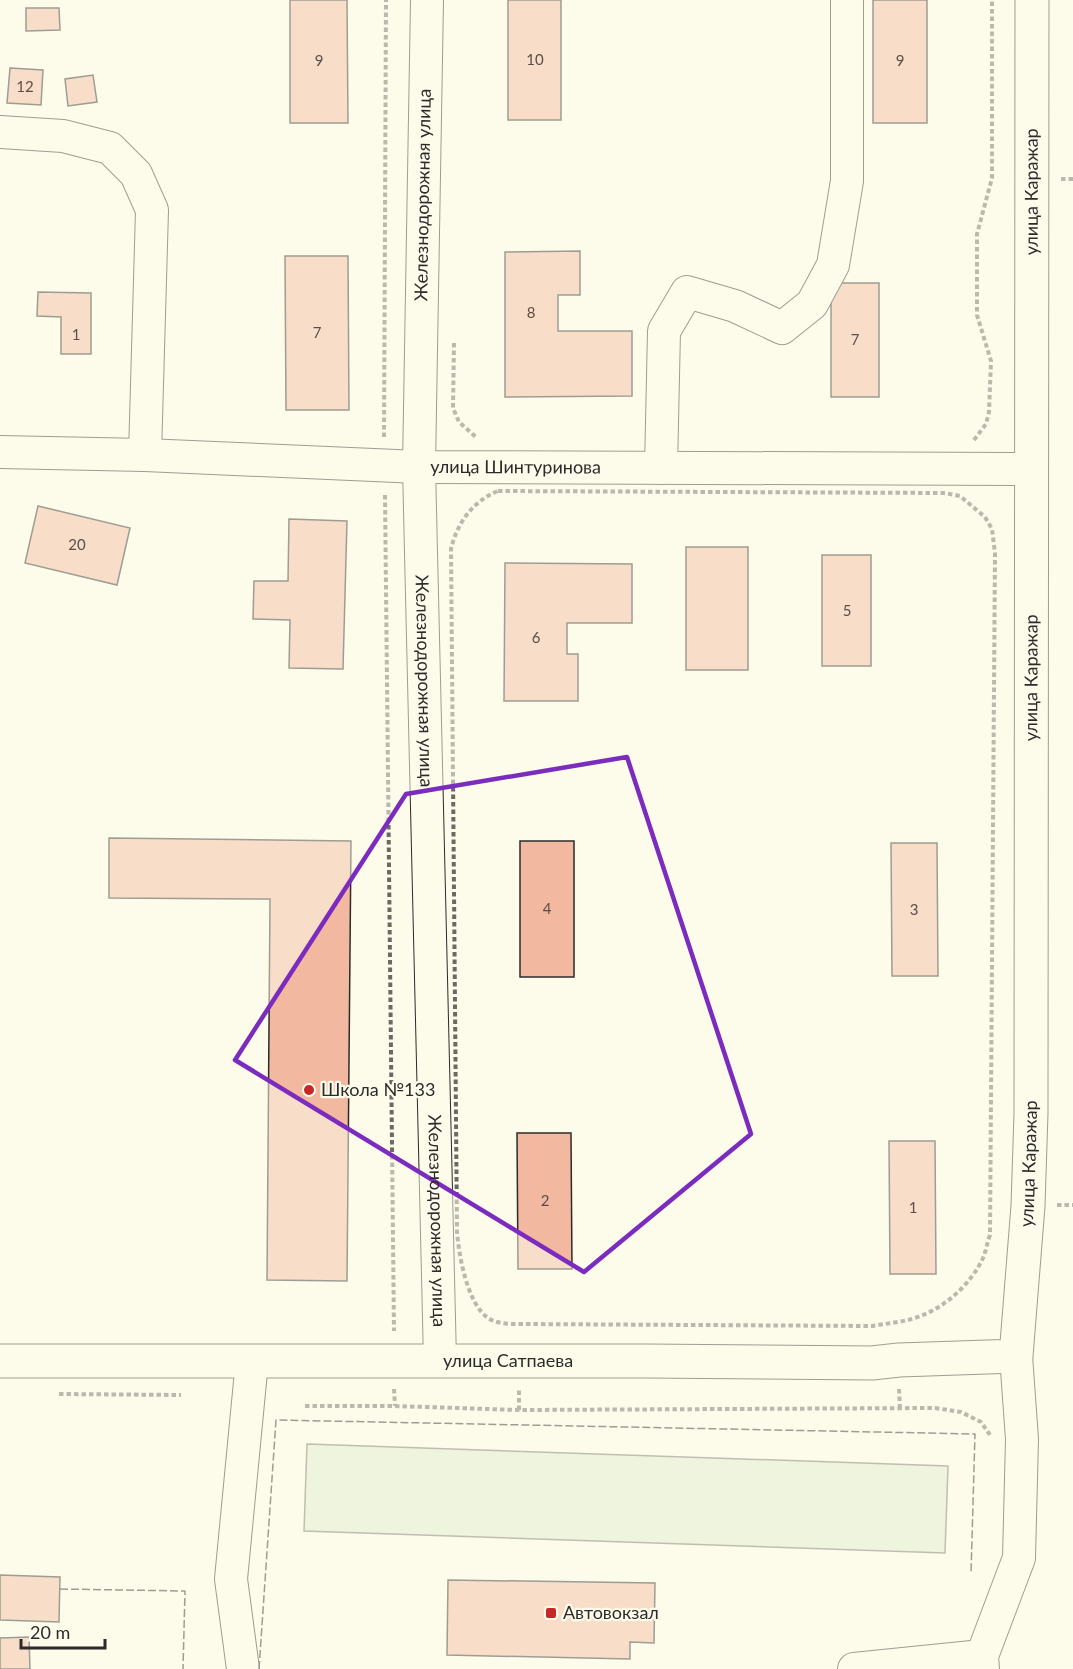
<svg xmlns="http://www.w3.org/2000/svg" width="1073" height="1669" font-family="Lato,sans-serif">
<rect width="100%" height="100%" fill="#fdfbea"/>
<path fill="#deebd1" stroke="#74746e" stroke-width="1.5" d="M307,1444l641,22 -3,87 -641,-22z"/>
<path fill="#f2b8a0" stroke="#2b2b2b" stroke-width="1.5" d="M290,0h57l1,123h-58z
M508,0h53v120h-53z
M873,0h54v123h-54z
M26,8h33l1,22 -34,1z
M10,68l33,2 -2,35 -34,-2z
M93,75l4,27 -29,4 -3,-27z
M580,251v44h-22v36h74v65l-127,1v-145z
M285,256h63l1,154h-63z
M831,283h48v114h-48z
M38,292l53,1v61h-30v-37l-24,-1z
M38,506l92,22 -13,57 -92,-22z
M289,519l58,2 -4,148 -54,-1 1,-48 -37,-1 1,-38h34z
M686,547h62v123h-62z
M822,555h49v111h-49z
M505,563l127,1v59h-65v31h11v47h-74z
M109,838l242,3 -4,440 -80,-1 3,-381 -161,-1z
M520,841h54v136h-54z
M891,843h46l1,133h-46z
M517,1133h54l1,136h-54z
M889,1141h46l1,133h-46z
M0,1575l60,2 -1,45 -59,-2z
M448,1580l207,3 -1,60 -24,-1v17l-183,-4z
M29,1637l1,32h-30v-31z"/>
<g fill="none" stroke-linecap="round" stroke-linejoin="round">
<defs>
<g id="minor">
<path id="s1" d="M427,0l-8,467 21,894"/>
<path d="M0,132l63,4 47,12 26,26 16,36 -7,245"/>
<path id="s2" d="M0,452l145,3 274,12 612,2"/>
<path d="M661,468l3,-137 23,-39 48,14 47,22 30,-24 21,-39 14,-84v-181"/>
<path d="M243,1669l-12,-90 21,-218"/>
<path d="M854,1669l128,-13"/>
<path d="M983,1669l-1,-13 37,-98 3,-119 -6,-83"/>
</g>
<g id="major">
<path id="s3" d="M0,1361h646l226,2 27,-3 117,-4 12,-150 3,-93 1,-1113"/>
</g>
</defs>
<use href="#minor" stroke="#2b2b2b" stroke-width="34"/>
<use href="#major" stroke="#2b2b2b" stroke-width="35"/>
<path stroke="#6a6964" stroke-width="4" stroke-dasharray="4.5 3" stroke-linecap="butt" d="M1061,179h12
M454,343l-1,65 6,14 17,15
M384,437l2,-437
M974,440l12,-16 3,-12 2,-51 -14,-46v-81l15,-56v-178
M498,491l447,2 15,3 25,21 7,12 3,24 -5,682c-3,8 -4,16 -7,23 -11,24 -35,47 -60,57 -16,7 -34,8 -51,11l-352,-2c-11,0 -23,0 -32,-6 -21,-15 -29,-62 -31,-86l-6,-683c6,-26 22,-48 47,-58z
M385,495l9,836
M1057,1205h16
M394,1389l1,17
M899,1389l1,20
M59,1394l122,1
M305,1406h90l124,4 416,-2 26,4 20,10 9,13
M519,1410v-20"/>
<use href="#minor" stroke="#fdfbea" stroke-width="32"/>
<use href="#major" stroke="#fdfbea" stroke-width="33"/>
<path stroke="#2b2b2b" stroke-width="1.5" stroke-dasharray="8 3" stroke-linecap="butt" d="M60,1589l125,2 -2,78
M259,1669l17,-249 699,14 -4,140"/>
</g>
<path d="M0 0H1073V1669H0ZM627,757l124,377 -167,138 -349,-212 171,-266z" fill="#fdfbea" fill-opacity=".55" fill-rule="evenodd"/>
<path fill="none" stroke="#7b2cbf" stroke-width="4.5" stroke-linejoin="round" d="M627,757l124,377 -167,138 -349,-212 171,-266z"/>
<g fill="#c62828" stroke="#fdfbea" stroke-width="2">
<circle cx="309" cy="1090" r="6"/>
<rect x="545" y="1607" width="12" height="12" rx="3"/>
</g>
<g text-anchor="middle" stroke-width="4.5" stroke-linejoin="round" paint-order="stroke">
<g font-size="15" fill="#5d4e48">
<text x="535" y="65">10</text>
<text x="319" y="66">9</text>
<text x="900" y="66">9</text>
<text x="25" y="92">12</text>
<text x="531" y="318">8</text>
<text x="317" y="338">7</text>
<text x="76" y="340">1</text>
<text x="855" y="345">7</text>
<text x="77" y="550">20</text>
<text x="847" y="616">5</text>
<text x="536" y="643">6</text>
<text x="547" y="914">4</text>
<text x="914" y="915">3</text>
<text x="545" y="1206">2</text>
<text x="913" y="1213">1</text>
</g>
<g font-size="18" fill="#2b2b2b" stroke="#fdfbea">
<text dy="6" stroke="none"><textPath href="#s3" startOffset="2181">улица Каражар</textPath></text>
<text transform="translate(423 195) rotate(-89)" y="6">Железнодорожная улица</text>
<text dy="6" stroke="none"><textPath href="#s2" startOffset="516">улица Шинтуринова</textPath></text>
<text dy="6" stroke="none"><textPath href="#s3" startOffset="1695">улица Каражар</textPath></text>
<text dy="6" stroke="none"><textPath href="#s1" startOffset="681">Железнодорожная улица</textPath></text>
<text dy="6" stroke="none"><textPath href="#s3" startOffset="1209">улица Каражар</textPath></text>
<text dy="6" stroke="none"><textPath href="#s1" startOffset="1221">Железнодорожная улица</textPath></text>
<text dy="6" stroke="none"><textPath href="#s3" startOffset="508">улица Сатпаева</textPath></text>
</g>
<g font-size="18" fill="#2b2b2b" stroke="#fdfbea" text-anchor="start">
<text x="321" y="1096">Школа №133</text>
<text x="563" y="1619">Автовокзал</text>
</g>
</g>
<path d="M21 1639v9h84v-9" fill="none" stroke="#2b2b2b" stroke-width="3"/>
<text x="30" y="1639" font-size="18" fill="#2b2b2b" stroke="#fdfbea" stroke-width="4.5" paint-order="stroke">20 m</text>
</svg>
